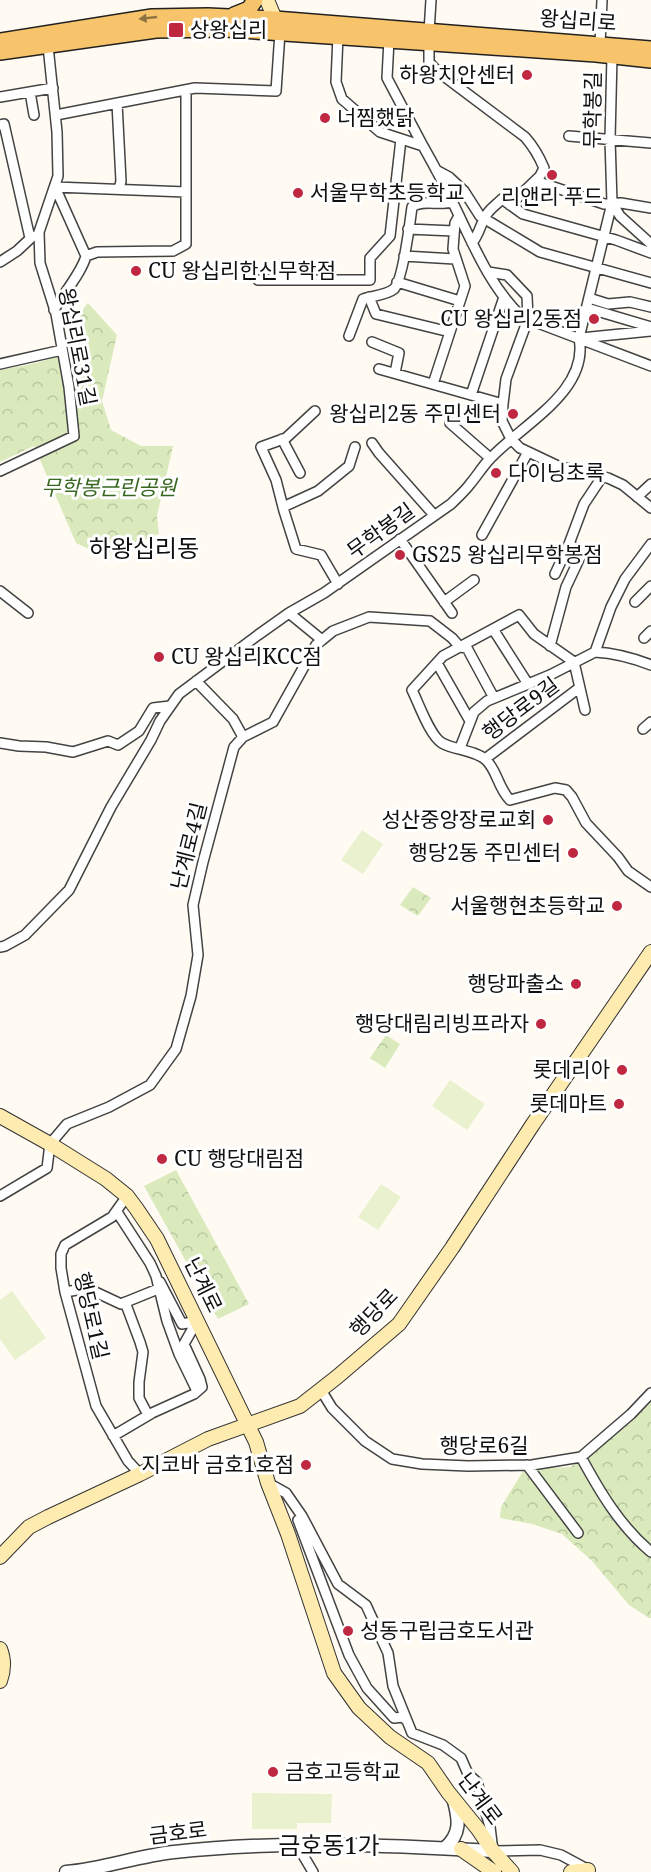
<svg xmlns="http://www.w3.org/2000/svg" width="651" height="1872" font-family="'Noto Serif','Noto Sans KR',serif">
<defs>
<pattern id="park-crowns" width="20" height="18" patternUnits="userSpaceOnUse" patternTransform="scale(1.5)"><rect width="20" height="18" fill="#daeabc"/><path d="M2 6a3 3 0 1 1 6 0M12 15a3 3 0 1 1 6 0" fill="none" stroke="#bac8a1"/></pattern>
</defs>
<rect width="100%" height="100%" fill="#fffbf3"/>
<path fill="url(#park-crowns)" d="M88,303l29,32 -15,66 9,29 30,16h32l-16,70 2,18 -55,22 -28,-13 -42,-97 -34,16v-92c26,-6 68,-7 76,-37 3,-10 4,-23 12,-30z
M413,887l18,11 -13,18 -18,-11z
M386,1035l14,9 -15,24 -15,-10z
M176,1170l73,134 -31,15 -74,-133z
M651,1399v219h-2l-20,-13 -37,-44 -30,-27 -30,-10 -32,-6 1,-11 22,-36 21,-3 26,-1 24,-15z"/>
<path fill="#e9f1ce" d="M362,830l21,14 -20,30 -22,-14z
M450,1080l35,24 -18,26 -35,-24z
M381,1184l20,13 -23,33 -20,-13z
M12,1291l34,47 -31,22 -15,-21v-39z
M252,1793l80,1 -1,29h-34v6h-45z"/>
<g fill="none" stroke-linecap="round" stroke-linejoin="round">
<defs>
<path id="minor" d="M429,32l2,-32
M338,36l-2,46 6,17 38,33 43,14c9,16 18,32 26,49 21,41 38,89 73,122l129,49
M389,40l-2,38 36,68
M429,43v19l8,9 88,66c8,9 14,19 19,31l-4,8 -30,29
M30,92l4,23
M0,97l53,-9
M117,103l4,78 -2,8
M56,115l139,-27 81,3 4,-59
M0,125l4,-1 26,114
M569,136l82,7
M436,170l13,7 15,14 16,25 60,36 111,31
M536,181l68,23 17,-1 30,5
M612,203l8,13 31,28
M408,229l46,2
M472,243c7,-9 8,-17 13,-26 4,-8 11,-12 17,-18l21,15 93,26 35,13
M86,256l11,-4 76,-1 13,-7v-154
M86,256l-31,-69 131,5
M404,256l51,3
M0,262l17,-11 16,-15
M488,272l19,3 20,21 1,23 -22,60 -3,25 -1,17 9,18 9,9 38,18 50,12 15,7 28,23
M258,280h112v-22l20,-22 11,-97
M397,282l63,19
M369,297l7,17 74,18
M589,298l19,6 22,-2 21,5
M587,308l64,19
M54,310c9,-16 28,-38 32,-54
M349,336l14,-37c8,-3 24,-4 31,-10 9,-9 16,-67 18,-82 10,-8 27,-1 40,-5
M581,338l70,-7
M372,342l27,11 -4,20
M0,364l62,-14
M379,369l124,35
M433,384l32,-98 -12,-37 2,-26 4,-7
M471,395l33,-98
M315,411l-29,27 -25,9 15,33 8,31 12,38 25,6 17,29
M450,423l40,35
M282,439l18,34
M372,443l7,10 55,62
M0,471l74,-35 -5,-49 -13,-73 -16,-51 -1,-31 19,-56 -1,-44 -9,-86
M637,497l14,-13
M283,507l35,-16 31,-25 6,-19
M482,535l46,-83
M400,539l52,74
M555,574l14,-30 15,-40 18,-27
M0,591l28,22
M444,602l30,-22
M635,602l16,-16
M493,629l35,55
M644,638l7,-7
M322,640l11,-9 36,-14 61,4 22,17 8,9 7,1 27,50
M550,646l16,-59 16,-34 -13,-9
M595,652c19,1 38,6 56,13
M437,663l33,58
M196,681l37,38 10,18
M585,710l-11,-48 -40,-28 -15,-19 -76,41 -31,34c7,14 18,46 30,53 12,7 33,7 44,17 11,10 12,28 24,40l45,-12 11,2 6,7 14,26 32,34 10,14 23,16
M643,729l8,-7
M0,743l19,3 27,1 27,5 35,-11 10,4 21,-14 14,-23 17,-2
M460,748l14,-36 13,-11 63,-26 45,-23 16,-45 14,-28 26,-35
M485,759l94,-71
M0,947l5,-1 20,-11 44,-45 42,-83 40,-67 9,-19 19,-27 79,-59 31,-22 35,-20 127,-89c7,-7 14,-13 19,-20 6,-7 11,-15 17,-22 30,-35 103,-69 92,-124l33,-135 -2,-64 2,-83 -12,-12 2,-44
M0,1196l47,-28 3,-24 17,-20 42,-17 41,-22 26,-36 15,-53 7,-41 -5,-50 10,-43 31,-115 9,-10 30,-15 43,-77 6,-5 -33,-27
M127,1196l-15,21 -47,28 -4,9v14l4,24 31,114 32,55 12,13
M117,1212l33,51 6,13 11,45 12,33 18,37
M160,1282l22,42 15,-3
M65,1292l18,-3 8,1 30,14 37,-15
M125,1302l15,40 3,10 -4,30v16l9,17
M321,1390l11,18 33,33 27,18 30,5 46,2 64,-1 49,-8 50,-43 20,-21
M113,1436l39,-23 42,-19 8,-7 -2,-8 -16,-35 13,-23
M581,1457c19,35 39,69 70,95
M527,1465l51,68
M268,1483l18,10 16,23 36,68 28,21 22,48 5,33 19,47 31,12 18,13 7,16 9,8 13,45 3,24 47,-1 21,5 26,14
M298,1520l51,135 18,33 27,30 9,-1 3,3
M297,1845l16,27"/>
<path id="tertiary" d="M445,1848c16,-14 14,-28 9,-47
M66,1872c37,-3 71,-16 108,-20 106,-12 213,-7 319,-1"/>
<path id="secondary" d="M267,0l8,19 -1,10
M0,1116l50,28 56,35 21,17 9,12 21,31 99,203 12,41 20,51 46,139 25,35 31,29 38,26 20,29 30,37 15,22 19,21
M0,1557l29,-30 19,-10 92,-43 68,-35 92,-33 37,-29 62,-53 53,-76 81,-124 118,-172
M0,1649c4,10 4,21 0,32
M461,1849l33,23
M571,1872l17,-2"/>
<path id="primary" d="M234,15l15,-6 6,-9
M0,41l152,-24 56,-1 67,3 376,30
M0,52l156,-22 70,-1 370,25 55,6"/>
</defs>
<use href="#minor" stroke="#434343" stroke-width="12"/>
<use href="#tertiary" stroke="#434343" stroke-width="15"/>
<use href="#secondary" stroke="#323232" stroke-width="16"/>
<use href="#primary" stroke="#212121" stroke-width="18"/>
<use href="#minor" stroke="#fff" stroke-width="9"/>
<use href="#tertiary" stroke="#fff" stroke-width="12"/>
<use href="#secondary" stroke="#feebaf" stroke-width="14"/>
<use href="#primary" stroke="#f7c36b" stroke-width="15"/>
</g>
<defs><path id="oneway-solid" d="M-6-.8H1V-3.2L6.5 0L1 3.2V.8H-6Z" transform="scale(1.5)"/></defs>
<use fill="#8f7242" href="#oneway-solid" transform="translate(148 18) rotate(174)"/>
<g fill="#c02842" stroke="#fff" stroke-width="2">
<rect x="168" y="22" width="16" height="16" rx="3"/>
<circle cx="527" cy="75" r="6"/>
<circle cx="325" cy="118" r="6"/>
<circle cx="552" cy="175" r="6"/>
<circle cx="298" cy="193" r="6"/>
<circle cx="136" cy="271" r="6"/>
<circle cx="594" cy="319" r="6"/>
<circle cx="513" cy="414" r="6"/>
<circle cx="496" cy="473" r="6"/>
<circle cx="400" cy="555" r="6"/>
<circle cx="159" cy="657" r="6"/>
<circle cx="548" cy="820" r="6"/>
<circle cx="573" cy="853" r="6"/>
<circle cx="617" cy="906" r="6"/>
<circle cx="576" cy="984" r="6"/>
<circle cx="541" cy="1024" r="6"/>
<circle cx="622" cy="1070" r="6"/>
<circle cx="619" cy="1104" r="6"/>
<circle cx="162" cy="1159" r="6"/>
<circle cx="306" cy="1465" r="6"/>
<circle cx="348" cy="1631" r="6"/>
<circle cx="273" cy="1772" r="6"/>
</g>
<g text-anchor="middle" stroke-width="6" stroke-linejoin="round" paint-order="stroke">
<g font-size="21" fill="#101010" stroke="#fff">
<text transform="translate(578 21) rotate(4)" y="7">왕십리로</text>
<text transform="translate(593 110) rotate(-89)" y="7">무학봉길</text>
<text transform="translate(77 347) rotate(79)" y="7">왕십리로31길</text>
<text transform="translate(381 531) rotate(-36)" y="7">무학봉길</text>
<text transform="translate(521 709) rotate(-37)" y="7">행당로9길</text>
<text transform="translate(189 846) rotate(-76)" y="7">난계로4길</text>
<text transform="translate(203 1285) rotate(64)" y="7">난계로</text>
<text transform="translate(374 1313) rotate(-46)" y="7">행당로</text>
<text transform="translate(91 1316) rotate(77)" y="7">행당로1길</text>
<text x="484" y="1453">행당로6길</text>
<text transform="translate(480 1799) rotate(53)" y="7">난계로</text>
<text transform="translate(178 1833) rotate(-7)" y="7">금호로</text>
</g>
<g font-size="21" fill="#101010" stroke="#fff" text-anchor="end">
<text x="190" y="37" text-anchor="start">상왕십리</text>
<text x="515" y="82">하왕치안센터</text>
<text x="337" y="125" text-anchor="start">너찜했닭</text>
<text x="310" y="200" text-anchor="start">서울무학초등학교</text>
<text x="552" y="204" text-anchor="middle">리앤리 푸드</text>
<text x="148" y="278" text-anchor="start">CU 왕십리한신무학점</text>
<text x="582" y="326">CU 왕십리2동점</text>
<text x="501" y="421">왕십리2동 주민센터</text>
<text x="508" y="480" text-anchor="start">다이닝초록</text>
<text x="412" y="562" text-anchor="start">GS25 왕십리무학봉점</text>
<text x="171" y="664" text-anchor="start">CU 왕십리KCC점</text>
<text x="536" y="827">성산중앙장로교회</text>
<text x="561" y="860">행당2동 주민센터</text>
<text x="605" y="913">서울행현초등학교</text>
<text x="564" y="991">행당파출소</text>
<text x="529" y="1031">행당대림리빙프라자</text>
<text x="610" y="1077">롯데리아</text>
<text x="607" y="1111">롯데마트</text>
<text x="174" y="1166" text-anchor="start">CU 행당대림점</text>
<text x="294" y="1472">지코바 금호1호점</text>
<text x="360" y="1638" text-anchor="start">성동구립금호도서관</text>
<text x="285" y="1779" text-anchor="start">금호고등학교</text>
</g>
<g font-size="21" font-style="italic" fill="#386820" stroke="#fff">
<text x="109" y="495">무학봉근린공원</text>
</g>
<g font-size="24" fill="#101010" stroke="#fff">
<text x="144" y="557">하왕십리동</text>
<text x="329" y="1854">금호동1가</text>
</g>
</g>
</svg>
